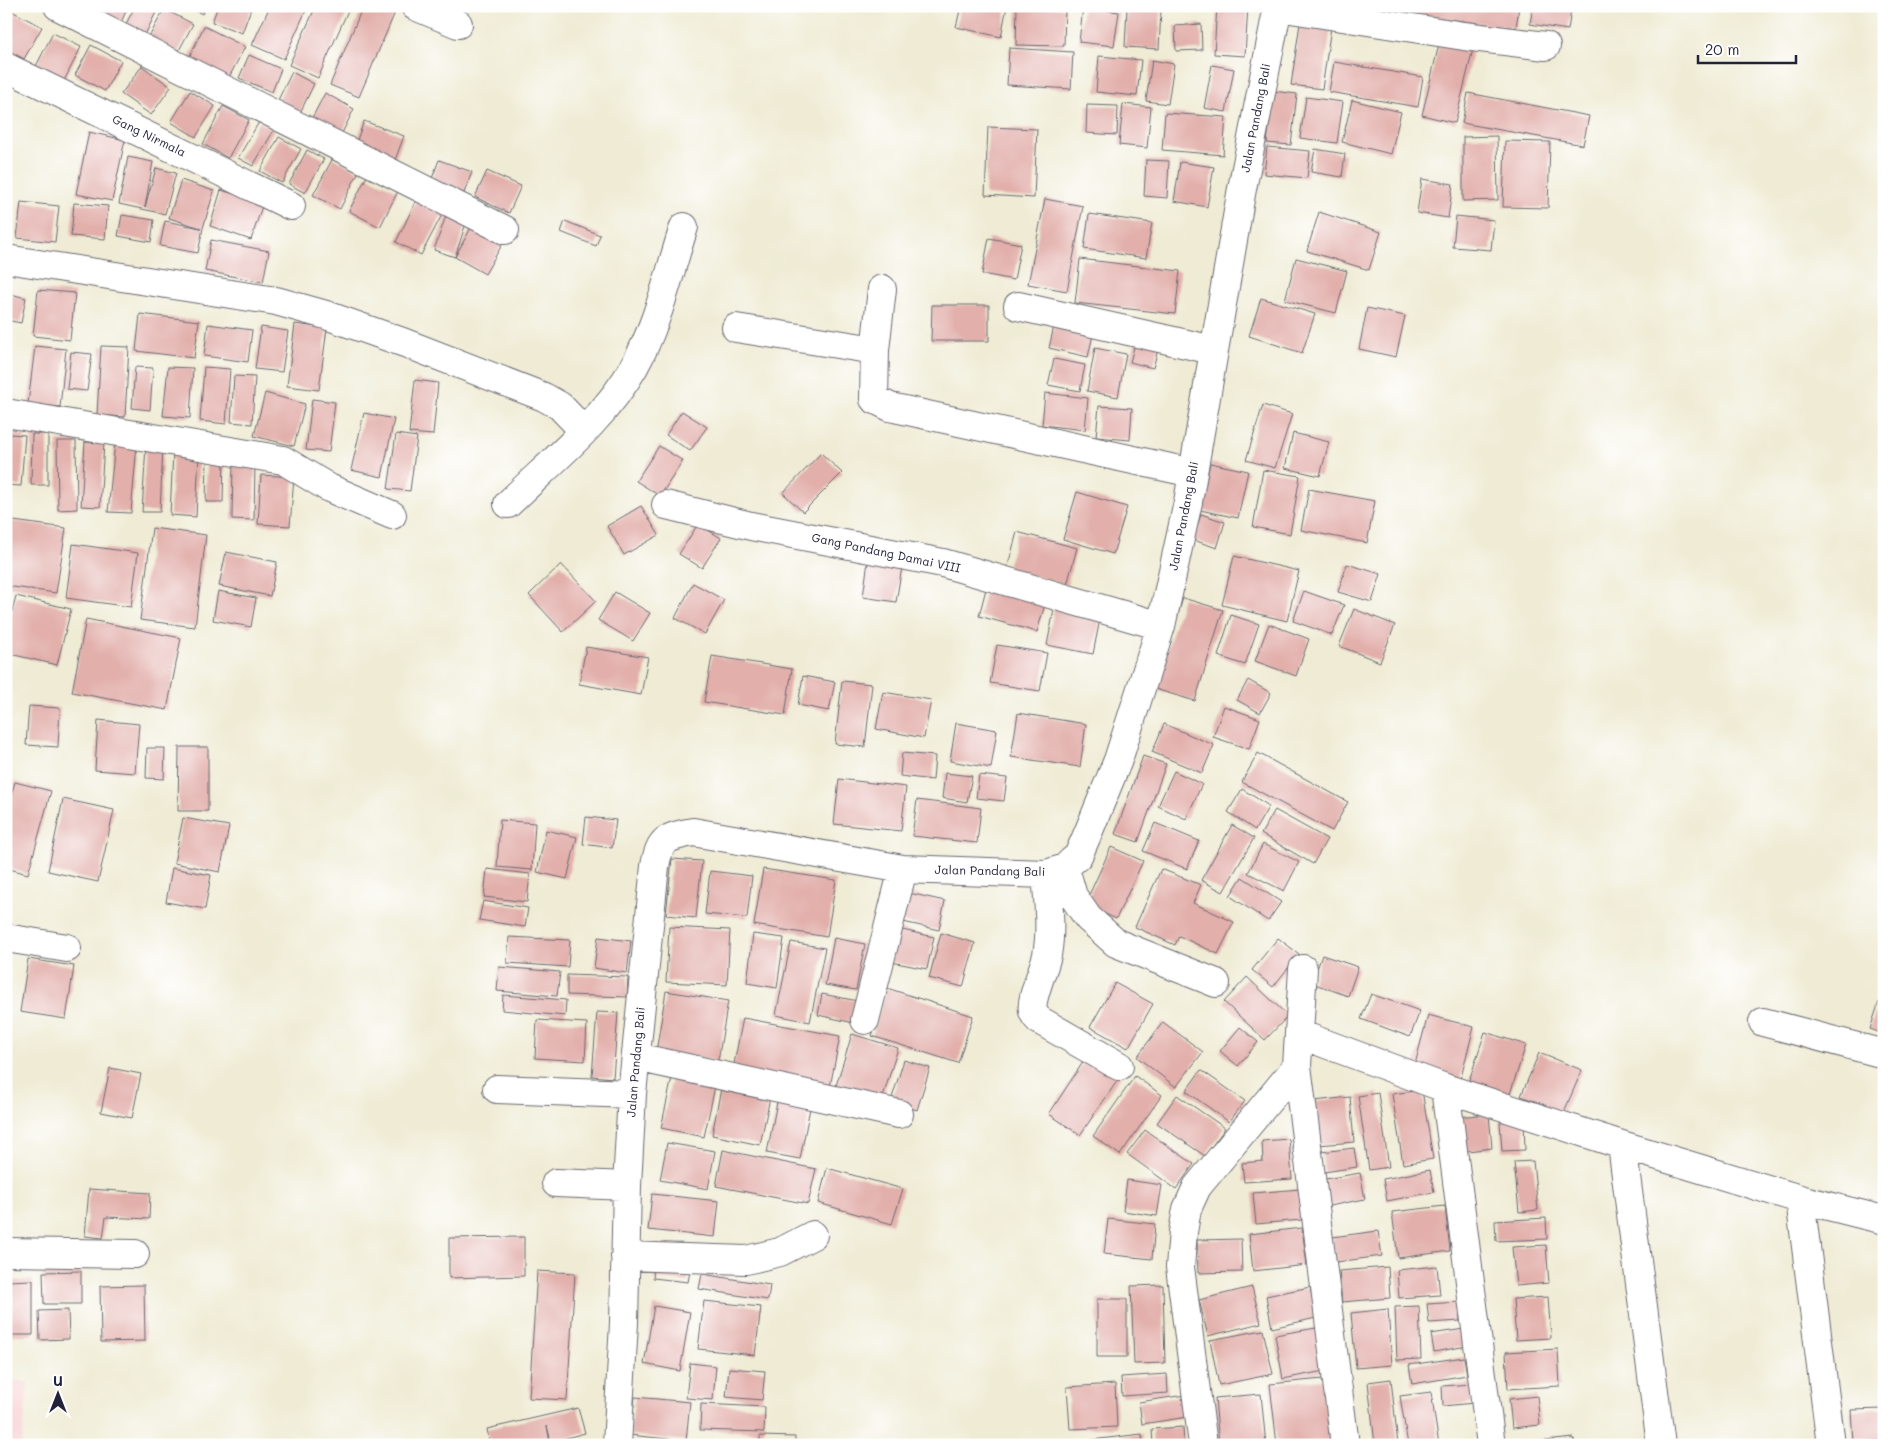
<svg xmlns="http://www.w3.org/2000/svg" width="1890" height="1451" font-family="Mali,sans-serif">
<rect width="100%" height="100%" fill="#fff"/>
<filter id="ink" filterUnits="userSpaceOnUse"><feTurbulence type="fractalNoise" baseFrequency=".02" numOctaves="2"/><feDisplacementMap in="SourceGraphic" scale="10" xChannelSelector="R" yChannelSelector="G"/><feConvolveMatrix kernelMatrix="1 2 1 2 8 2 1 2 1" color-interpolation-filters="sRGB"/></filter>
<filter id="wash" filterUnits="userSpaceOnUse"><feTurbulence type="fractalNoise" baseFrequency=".0096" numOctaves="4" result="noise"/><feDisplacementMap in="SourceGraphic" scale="20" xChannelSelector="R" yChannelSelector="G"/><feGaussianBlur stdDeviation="1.12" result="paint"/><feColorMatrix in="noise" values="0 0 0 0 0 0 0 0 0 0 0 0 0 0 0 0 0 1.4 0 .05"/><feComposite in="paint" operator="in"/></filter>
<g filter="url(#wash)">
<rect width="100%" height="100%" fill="#efebd4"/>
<path fill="#f7cfd0" d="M6,1378l22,5 -6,62h-16z"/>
<g id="blocks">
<path fill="#e2afaa" d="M70,6h58l-10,24z
M135,6h24l-15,31 -20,-9z
M187,6h19l-4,8z
M218,6h34l-10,27 -30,-11z
M270,6h38l-24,53 -32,-14z
M316,6h34l-32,72 -29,-13z
M363,6h23l10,4 -37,87 -29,-12z
M961,6h46l-6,31 -45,-10z
M1217,6h31l-3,50 -31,-2z
M1404,6h115l-3,22 -113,-15z
M1533,6l38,4 -3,20 -38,-6z
M1017,7l48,1 -1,38 -48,-1z
M1083,7l36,5 -5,34 -35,-4z
M1127,7l34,2 -2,40 -34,-2z
M6,8l36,19 -18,32 -18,-10z
M164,9l29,15 -18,34 -29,-15z
M1301,16l31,4 -10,69 -31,-4z
M1201,24l1,26 -26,1 -1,-25z
M204,26l41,21 -18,34 -40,-19z
M53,33l28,14 -18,36 -28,-15z
M1441,36l33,9 -19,78 -33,-8z
M91,45l30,16 -16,30 -30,-16z
M1009,48l64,4 -2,37 -64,-4z
M249,55l32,14 -9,23 -33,-14z
M1099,56l42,4 -4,36 -41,-4z
M1152,60l22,4 -6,40 -22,-3z
M1334,62l89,15 -5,30 -89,-15z
M1212,65l22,4 -8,43 -22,-4z
M142,66l29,21 -20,28 -30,-21z
M292,72l22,12 -16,33 -23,-11z
M190,91l25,15 -19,31 -25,-15z
M1273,91l24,3 -6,51 -24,-2z
M325,93l29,16 -13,26 -30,-15z
M1468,93l121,23 -6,29 -121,-22z
M1306,97l37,5 -6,41 -37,-5z
M1352,100l49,12 -10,42 -49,-12z
M1123,104l28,3 -4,41 -28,-3z
M1087,105l31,1 -1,29 -31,-2z
M223,106l26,14 -21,38 -25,-14z
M1165,113l61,4 -3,38 -61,-5z
M364,121l40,15 -10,27 -40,-15z
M259,122l15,8 -21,36 -15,-8z
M988,127l49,2 -3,69 -49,-3z
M89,132l36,8 -13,61 -36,-7z
M1497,136l1,64 -35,1v-64z
M279,137l22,12 -19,34 -22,-12z
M1505,141l45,1 -2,66 -45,-1z
M1267,147l43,4 -3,27 -43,-4z
M1315,149l30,5 -3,23 -31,-5z
M307,150l17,9 -19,34 -16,-9z
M128,157l25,5 -8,45 11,-39 20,5 -11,41 -46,-10z
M333,158l26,13 -19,38 -27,-14z
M439,160l33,12 -8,21 -33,-12z
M1146,160l23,1 -2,37 -23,-2z
M1180,162l34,5 -7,40 -33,-6z
M487,171l34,15 -12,27 -34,-16z
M367,176l31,15 -18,36 -31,-16z
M1422,179l31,5 -5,34 -31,-5z
M181,180l33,11 -11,37 -5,25 -38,-7 5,-25 36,7 -32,-10z
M221,190l42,13 -12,37 -41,-14z
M418,197l27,12 -24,46 -25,-13z
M1045,199l38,7 -16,85 -39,-7z
M21,202l38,4 -4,36 -38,-4z
M74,203l34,3 -3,33 -34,-3z
M1319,212l62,20 -12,38 -62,-19z
M447,213l20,7 -12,37 -21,-7z
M1089,214l63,9 -6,35 -62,-9z
M122,215l32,5 -3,22 -33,-6z
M1456,216l38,4 -3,30 -38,-3z
M565,221l35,14 -4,11 -35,-14z
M472,226l31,17 -18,31 -30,-17z
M989,238l32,6 -7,36 -32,-6z
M211,240l58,11 -6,31 -58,-11z
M1296,258l51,13 -11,42 -51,-13z
M1080,259l100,12 -5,43 -100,-11z
M38,290l37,3 -5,47 -37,-4z
M11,294l15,4 -5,25 -15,-3z
M1261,298l54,16 -13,39 -53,-17z
M932,305h57v36h-58z
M1367,308l38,8 -9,41 -37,-8z
M140,314l59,7 -5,37 -58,-7z
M1055,322l39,8 -6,27 -39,-9z
M208,324l44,6 -4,32 -44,-6z
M295,324l32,4 -8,62 -32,-4z
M261,327l27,4 -6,41 -27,-3z
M1137,336l23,6 -7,26 -23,-6z
M35,346l31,3 -6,58 -32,-3z
M101,346l28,1 -4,70 -28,-2z
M1095,348l31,6 -8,43 -31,-6z
M71,352l21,2 -5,37 -20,-2z
M1054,359l31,6 -5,26 -32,-6z
M135,367l18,1 -3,42 -18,-2z
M168,367l25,1 -3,50 -27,-2z
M204,367l26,2 -4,55 -26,-3z
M234,376l21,1 -3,47 -21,-2z
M415,380l23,3 -5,52 -24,-2z
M265,393l40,11 -11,42 -40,-10z
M1045,393l43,5 -3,32 -43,-5z
M312,399l23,3 -6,50 -23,-2z
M1263,405l29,9 -17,54 -29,-8z
M1099,406l33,2 -2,32 -34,-3z
M682,411l25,16 -17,24 -24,-16z
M364,413l30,6 -12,58 -31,-7z
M1293,433l36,9 -9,34 -35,-8z
M10,434l15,1 -4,51 -15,-1z
M32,434h16v51h-17z
M396,434l21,3 -7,54 -22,-2z
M57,441h19l1,68 -19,1z
M85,442l19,1 -4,64 -19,-1z
M115,442l22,2 -6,69 -23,-1z
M146,445l17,1 -3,66h-18z
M659,446l24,15 -23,35 -24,-15z
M173,451l26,1 -3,65 -26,-2z
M821,453l21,20 -39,39 -20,-19z
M207,458h17l-1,44h-17z
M233,463l22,1 -1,56 -22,-1z
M1210,463l38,8 -10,47 -38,-8z
M1263,470l37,6 -10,58 -37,-7z
M261,475l33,2 -4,49 -32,-2z
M1309,489l66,12 -8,42 -66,-13z
M1077,492l50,15 -14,47 -50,-15z
M641,506l18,29 -35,20 -17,-29z
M1201,514l24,8 -8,26 -24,-8z
M6,520l60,8 -10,65 -50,-7z
M698,524l23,14 -19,30 -23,-14z
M152,528l54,7 -11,92 -55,-7z
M1017,532l60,16 -10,37 -60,-16z
M73,544l65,9 -7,54 -65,-9z
M226,552l51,10 -7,34 -51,-10z
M1234,556l65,15 -12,50 -65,-16z
M868,561l34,6 -6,35 -33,-5z
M561,564l35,37 -33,31 -34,-37z
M1347,564l34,10 -9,28 -34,-10z
M693,583l31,17 -19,34 -30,-16z
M987,585l59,16 -9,31 -58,-16z
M218,591l38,7 -5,29 -38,-7z
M1304,591l40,14 -12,30 -39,-14z
M615,592l35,21 -17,28 -35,-21z
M16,596l55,13 -14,56 -51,-12v-19z
M1183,598l40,12 -28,91 -40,-12z
M1055,605l46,9 -8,40 -46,-9z
M1354,609l41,16 -15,37 -41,-16z
M1231,615l28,9 -14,41 -27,-9z
M86,619l95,19 -14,72 -95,-18z
M1269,624l40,15 -13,37 -41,-15z
M997,645l50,8 -7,38 -50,-8z
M586,647l62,10 -7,38 -62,-11z
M712,656l80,13 -7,46 -81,-13z
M803,676l32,6 -6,29 -31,-6z
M1248,680l23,13 -11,20 -23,-13z
M842,681l30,3 -7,63 -30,-3z
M883,692l48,8 -7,38 -48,-9z
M29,706l31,2 -2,39 -32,-2z
M1224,706l36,13 -11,30 -36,-12z
M1018,713l68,11 -6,43 -69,-10z
M98,720l41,4 -4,49 -40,-3z
M956,723l41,7 -6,38 -41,-7z
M1164,724l50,21 -12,28 -50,-21z
M179,747h29v64h-30z
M147,748h18l-1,31 -18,-1z
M902,753l33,3 -2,24 -33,-4z
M1258,753l90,49 -16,29 -90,-49z
M1143,756l23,8 -28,78 -23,-8z
M1174,771l28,13 -16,35 -28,-13z
M945,773l27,3 -5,26 -25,-4z
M979,775l28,3 -3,23 -28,-3z
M839,779l67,8 -5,44 -67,-7z
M15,782l36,9 -23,83 -22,-6v-56z
M1242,789l27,17 -14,24 -27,-18z
M63,799l51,11 -16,72 -50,-11z
M917,800l64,8 -4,35 -65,-7z
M1275,810l52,29 -14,25 -52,-30z
M586,817l30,3 -4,28 -29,-4z
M183,818l46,8 -9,46 -46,-9z
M500,820l35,3 -3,47 -35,-3z
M1155,823l44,18 -12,28 -44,-18z
M1232,825l22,13 -31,54 -22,-12z
M546,830l31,7 -10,42 -30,-7z
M1263,844l36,18 -15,29 -36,-18z
M1111,847l32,14 -27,58 -31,-15z
M672,859l30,2 -6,57 -30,-3z
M172,868l39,7 -6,34 -39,-7z
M487,869l43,5 -3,28 -43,-5z
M763,869l73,11 -9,57 -73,-12z
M1161,869l40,16 -8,18 41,19 -16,32 -39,-18 -4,9 -40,-18z
M710,871l42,5 -5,42 -42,-4z
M1242,877l39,25 -13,19 -38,-25z
M900,891l45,10 -6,29 -45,-10z
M483,901l45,7 -3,19 -46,-7z
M669,927l61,3 -3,55 -61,-3z
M898,929l36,8 -7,32 -36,-7z
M941,933l34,10 -12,44 -34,-9z
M753,934l31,4 -7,50 -30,-5z
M509,937l61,3 -2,27 -61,-4z
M598,937l33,4 -4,32 -33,-5z
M834,938l31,6 -9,46 -31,-5z
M1278,938l21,16 -26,33 -21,-17z
M791,942l34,6 -15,74 -34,-7z
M1322,955l36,12 -10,29 -36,-13z
M28,959l46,7 -8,53 -46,-7z
M499,967l61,5 -3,24 -60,-5z
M567,975l61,2 -1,20 -60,-2z
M1247,977l41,39 -23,24 -41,-38z
M1115,983l38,21 -25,44 -38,-21z
M887,988l86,28 -15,47 -86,-27z
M666,991l62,10 -10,60 -62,-9z
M822,994l36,7 -4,22 -36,-8z
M1371,994l49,17 -10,26 -49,-18z
M503,995l63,5 -1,16 -63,-6z
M1879,1002l5,1v31l-14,-5z
M597,1012l21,1 -5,65 -21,-2z
M1428,1015l46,12 -14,53 -46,-12z
M743,1018l97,18 -10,51 -97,-18z
M537,1020l50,3 -2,38 -50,-3z
M1163,1022l40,30 -27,35 -39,-30z
M1240,1027l18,15 -20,24 -18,-15z
M1485,1032l41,13 -16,49 -41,-13z
M852,1034l46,14 -17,55 -46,-14z
M1089,1053l33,21 -42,61 -31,-21z
M1539,1053l43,17 -18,42 -43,-16z
M904,1060l26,8 -13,42 -26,-9z
M110,1068l31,6 -9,44 -31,-6z
M1201,1070l44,31 -16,21 -43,-31z
M673,1073l43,9 -12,55 -43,-9z
M1135,1076l27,19 -42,60 -27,-19z
M722,1083l49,10 -11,52 -48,-10z
M1422,1090l11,69 -30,5 -11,-70z
M1378,1093l11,74 -20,3 -11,-74z
M1177,1095l48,33 -20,28 -48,-33z
M778,1097l33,6 -11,56 -33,-6z
M1350,1097l4,45 -36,3 -4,-44z
M1489,1114l3,34 -32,4 -3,-35z
M1524,1121l1,29 -23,1 -2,-29z
M1145,1130l49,34 -18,25 -49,-35z
M1289,1139l3,40 -48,3 -2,-19 21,-2 -1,-20z
M667,1143l48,8 -7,38 -48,-9z
M1354,1148l3,19 -33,5 -2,-20z
M723,1150l93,19 -8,35 -92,-18z
M1533,1161l5,49 -19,2 -5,-50z
M827,1168l76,21 -11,35 -74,-21z
M1430,1170l4,22 -47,9 -4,-22z
M1360,1173l5,26 -46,9 -5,-27z
M1127,1180l35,5 -5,31 -34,-5z
M89,1189l61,4 -1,26 -43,-2 -3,21 -18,-2z
M1300,1189l2,31 -46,4 -3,-31z
M652,1194l67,7 -4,36 -67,-7z
M1445,1206l5,45 -52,7 -6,-46z
M1546,1218l1,21 -51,2 -1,-20z
M1108,1219l47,5 -3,35 -48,-5z
M1302,1228l5,37 -54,6 -4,-37z
M1378,1231l4,25 -46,6 -4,-25z
M524,1237v39l-75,2v-40z
M1241,1239l1,33 -44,1 -1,-33z
M1546,1245l3,38 -33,3 -4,-39z
M654,1266l36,5 -2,11 -35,-4z
M1437,1266l3,29 -41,3 -2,-28z
M1388,1267l2,31 -48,4 -3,-31z
M81,1271v33h-37l-1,-32z
M537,1271l38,2 -8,127 -38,-2z
M702,1274l68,11 -2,15 -69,-11z
M33,1280v55h-27v-54z
M144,1285l1,56 -44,1 -1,-56z
M1163,1285l2,78 -31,1 -3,-78z
M1252,1287l9,36 -53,13 -9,-36z
M1310,1287l6,31 -44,10 -6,-32z
M1548,1297l3,41 -35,2 -3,-41z
M1097,1299h30v58h-30z
M704,1301l57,6 -6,48 -57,-6z
M1459,1302l1,19 -31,2 -2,-19z
M654,1306l36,6 -10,59 -36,-7z
M1419,1306l2,53 -24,1 -2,-53z
M1388,1309l4,56 -36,3 -5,-55z
M68,1310l1,29 -29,1 -1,-29z
M1316,1328l8,43 -41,8 -8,-44z
M1464,1329l3,17 -33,6 -3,-18z
M1263,1330l10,44 -54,11 -9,-45z
M1558,1349l2,37 -52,3 -2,-37z
M1464,1357l3,18 -55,9 -3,-19z
M690,1363l26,3 -3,34 -27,-2z
M729,1368l36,3 -3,29 -36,-3z
M1167,1374l1,19 -46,3 -1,-19z
M1323,1379l7,62 -33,4h-20l-7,-61z
M1391,1379l7,66h-23l-7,-63z
M1115,1384l2,43 -47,2 -3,-42z
M1473,1384l1,19 -31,3 -1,-20z
M1431,1392l8,53h-31l-8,-49z
M1261,1394l5,51h-47l-4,-47z
M1185,1395l3,22 -46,7 -3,-22z
M1537,1396l3,29 -28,3 -3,-29z
M635,1397l55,5 -4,39 -56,-6z
M701,1404l64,3 -1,25 -64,-2z
M578,1408l7,25 -34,9 -4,-16 3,17 -7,2h-53l-3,-16z
M1884,1409v31l-31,2 -2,-32z
M1183,1427l1,18h-31l-1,-16z
M1142,1434l1,11h-51l-1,-5z
M760,1436l35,1v8h-35z
M1574,1438l1,7h-50v-2z"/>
</g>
</g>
<g filter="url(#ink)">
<use href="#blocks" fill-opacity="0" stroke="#6a6871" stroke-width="1"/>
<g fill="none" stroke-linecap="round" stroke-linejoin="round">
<defs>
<path id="minor" d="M58,6l447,224
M415,6l43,18
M1278,7l186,29 82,10
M6,67l285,139
M6,259l270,42 50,14 79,28 139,54 16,9 24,25
M882,289l-7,61 -1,49 16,8 303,66
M1018,306l195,44
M736,328l139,22
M6,413l277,47 46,28 63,27
M508,504c44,-43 95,-83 126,-137 24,-43 35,-94 50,-140
M666,505l85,21 192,37 218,63
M1065,868l8,28 15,22 28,25 100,40
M1046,874c2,26 6,54 1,81 -3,14 -17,44 -14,56 1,3 4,7 6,9l80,46
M6,938l61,10
M865,1020l38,-151
M1763,1022l121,32
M1299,1034l4,-65
M636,1057l263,57
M1445,1088l46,357
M497,1089l135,5
M1622,1145l39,300
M556,1183l71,3
M1800,1199l31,246
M6,1252l129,2
M625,1256l121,4 34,-8 33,-17
M617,1445l7,-122 3,-137 5,-92 23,-228c5,-28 12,-29 38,-34l210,37 143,5 19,-6 7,-7 6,-5 10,-23 30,-73 43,-134 27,-124 53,-308 37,-188
M1203,1445l-23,-178 3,-35 4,-23 10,-22 100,-121
M1345,1445l-48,-379 2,-32 146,54 177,57 178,54 84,21"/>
</defs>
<use href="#minor" stroke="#6a6871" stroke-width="30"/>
<use href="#minor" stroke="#fff" stroke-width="28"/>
</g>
</g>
<g text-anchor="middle" stroke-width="4" stroke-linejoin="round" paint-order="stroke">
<g font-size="12" fill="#22223b" stroke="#fff">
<text transform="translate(1256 118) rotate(-79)" y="4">Jalan Pandang Bali</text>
<text transform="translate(149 136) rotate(26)" y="4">Gang Nirmala</text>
<text transform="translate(1184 516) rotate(-79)" y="4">Jalan Pandang Bali</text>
<text transform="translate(886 553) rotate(12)" y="4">Gang Pandang Damai VIII</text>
<text transform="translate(990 871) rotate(1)" y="4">Jalan Pandang Bali</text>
<text transform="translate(636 1062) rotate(-85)" y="4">Jalan Pandang Bali</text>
</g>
</g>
<rect width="1890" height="1451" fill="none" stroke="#fff" stroke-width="25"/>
<g transform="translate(58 1394)" stroke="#ffffff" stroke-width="4" paint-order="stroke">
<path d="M0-4L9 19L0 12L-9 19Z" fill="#22223b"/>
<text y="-8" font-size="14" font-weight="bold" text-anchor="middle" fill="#22223b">U</text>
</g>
<path d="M1698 55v8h98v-8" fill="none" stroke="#22223b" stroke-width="2.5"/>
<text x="1705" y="55" font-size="15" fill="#22223b" stroke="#ffffff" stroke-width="4" paint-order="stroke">20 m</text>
</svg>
